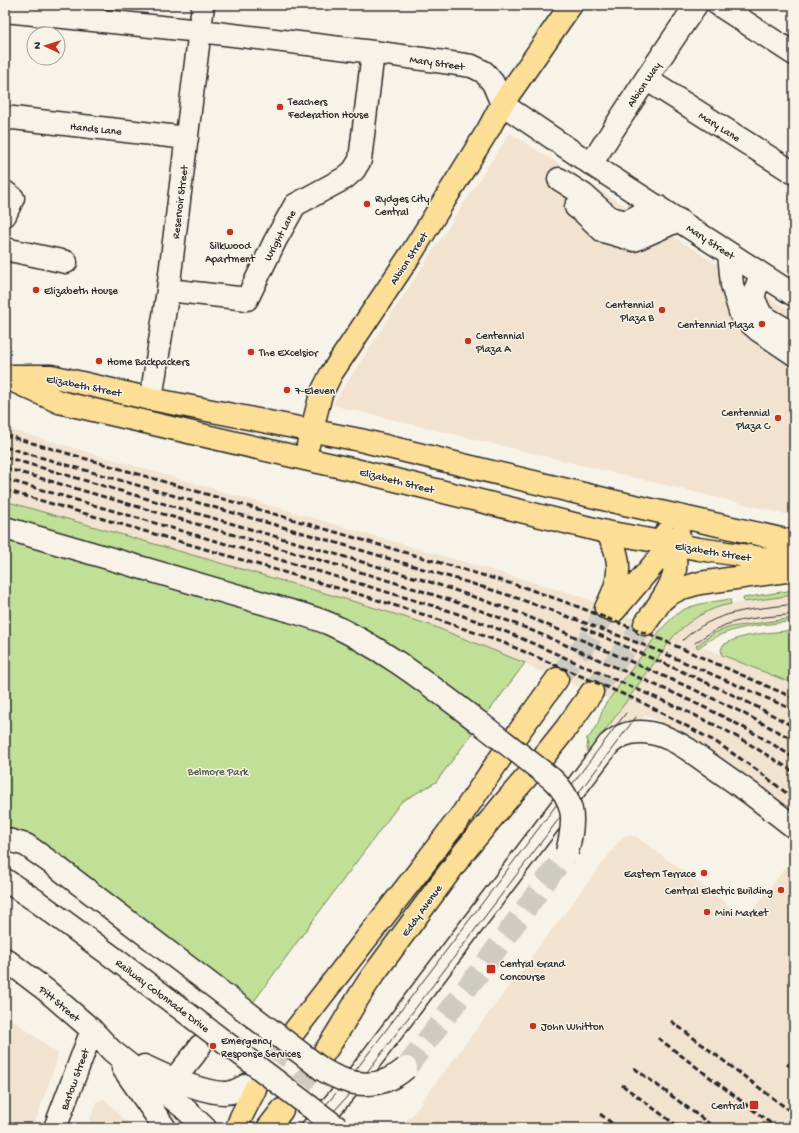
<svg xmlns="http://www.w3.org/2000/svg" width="799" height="1133" font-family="'Gochi Hand',sans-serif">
<rect width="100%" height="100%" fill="#f7f3e8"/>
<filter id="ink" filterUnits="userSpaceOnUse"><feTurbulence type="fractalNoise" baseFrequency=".025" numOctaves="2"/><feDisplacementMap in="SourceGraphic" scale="8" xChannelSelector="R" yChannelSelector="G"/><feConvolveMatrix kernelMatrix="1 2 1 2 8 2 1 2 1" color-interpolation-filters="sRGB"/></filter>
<g filter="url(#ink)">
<path fill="#f2e2d0" d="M510,133l284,180v203l-462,-111z
M5,428l558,163 25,8 26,12 60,24 9,-9 21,-13 20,-8 70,-10v23l-63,9 -17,6 -16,12 96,39v134l-118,-89 -31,-14 -39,51 -18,-12 35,-49 -88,-36 -10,-6 -95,-38 -71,-22 -354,-102z
M626,835l8,1 3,1 110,82 47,-63v272h-389v-7l6,-5 21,-28 157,-207 33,-43z
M5,1014l53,40 -2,5 1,1 -24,68h-28z
M105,1099l26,29h-44l10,-27z"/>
<path fill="#c0df97" stroke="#768561" d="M5,501l354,102 71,22 95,38 -41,55 -45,-39 -38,-28 -34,-19 -362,-111z
M5,536l307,91 25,11 104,64 31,32 -36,48 -35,20 -90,121 -59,81 -213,-160 -34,-19z
M794,590v5l-50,7 -1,-4z
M730,599l1,5c-23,4 -42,16 -58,33l-85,117 -1,-6 1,-8 -2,-1 4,-3 8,-13 6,-17 56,-75c6,-7 13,-15 21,-20 14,-8 34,-9 49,-12z
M794,618v3c-36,5 -66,4 -96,27l-2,-2 18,-13 17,-6z
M794,630v54l-72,-29 -1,-5 2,-5c20,-12 48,-12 71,-15z"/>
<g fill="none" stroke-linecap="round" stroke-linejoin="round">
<path stroke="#cecbc2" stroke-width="22" stroke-dasharray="22 11" stroke-linecap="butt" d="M406,1068l83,-109 78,-107"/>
<path stroke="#cecbc2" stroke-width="22" stroke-dasharray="22 11" stroke-linecap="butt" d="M557,679l34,-42 4,-6 11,-23
M592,692l53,-68
M255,1088l38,-55
M282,1110l40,-54"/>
<defs>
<path id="minor" d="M719,5l75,49
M5,11l195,20 173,21 99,14 12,6 9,11 9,21 89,60 203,131
M646,79l148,94
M5,119l8,-1 174,20
M591,164l55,-85 50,-74
M559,179l25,16 26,23 16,4 31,-16
M5,192l8,6 -8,17
M576,207l7,5 20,19 31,9 45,-20
M5,249l61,13
M729,253l3,32 9,30 17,15 36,24
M761,274l-8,23 8,18 33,19
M168,290l79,9 28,-58 20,-36 50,-27 9,-8 6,-10 13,-108
M151,399l17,-109 35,-285
M5,528l282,82c14,4 29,8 43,14 55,25 102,63 150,99
M5,839l21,6 31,22
M5,880l30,20
M5,959l42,32 45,39 20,21 71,56 22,21
M144,1066c21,10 58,27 81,27 9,0 16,-5 24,-9
M123,1068l42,60
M165,1090l29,-35 6,-9
M55,1128l37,-98
M313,1128l34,-39 15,-18 247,-327c25,-22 56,-10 80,6l61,43 44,34"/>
<path id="major" d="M10,376h41l100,23 209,41 252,61 182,41
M5,377l54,25 246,57 46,10 255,63 93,17 62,9 33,3
M308,445l13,-51 10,-20 80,-120 77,-124 14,-26 69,-99
M606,532c11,14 15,35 10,52 -2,8 -6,16 -10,24
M661,601l7,-6 11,-6 21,-6 93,-13
M614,611l45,-53 20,-22
M645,624c20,-29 45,-56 20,-90
M513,740l44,-61
M540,761l27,-34 25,-35
M293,1033l129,-166 41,-54 42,-62
M322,1056c18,-25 31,-52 49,-78l93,-126 41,-50 27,-31
M237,1128l4,-11 14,-28
M268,1128l14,-18"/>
</defs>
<use href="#minor" stroke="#2b2b2b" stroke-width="25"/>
<use href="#major" stroke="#2b2b2b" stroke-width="25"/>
<use href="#minor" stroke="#f7f3e8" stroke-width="22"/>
<use href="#major" stroke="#fcde96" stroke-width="22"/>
<path stroke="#2b2b2b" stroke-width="1" d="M683,640c33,-31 69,-30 111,-36
M695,643c10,-7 19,-13 30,-18 22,-8 46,-8 69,-11
M306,1128l49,-57 271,-358
M319,1128l33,-37 25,-32 259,-342"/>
<path stroke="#2b2b2b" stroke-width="3" stroke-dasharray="6 3" stroke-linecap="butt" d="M5,435l521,153 50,18 84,33 134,59
M5,447l319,92 149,45 41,13 58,21 82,31 140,61
M5,457l422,124 30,10 60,21 47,20 131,58 44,21 55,29
M5,468c87,25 174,51 260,76 71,21 142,41 211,65 51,18 99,40 148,62 59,26 117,51 170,87
M5,479l289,85 156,47 59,22 175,77 43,21 24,14 43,27
M5,490l363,107 60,19 76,27 135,58 27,14 50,27 41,28 37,29
M582,627c71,33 144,61 212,100
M671,1021l123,93
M658,1038l119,90
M787,1064l7,5
M634,1068l81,60
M622,1085l58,43
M600,1114l18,14"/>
<defs>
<path id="minor-bridge" d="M480,723l72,56c24,22 23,43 15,73
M57,867l266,203c28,17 57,21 83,-2
M35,900l79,58 224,170"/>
</defs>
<use href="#minor-bridge" stroke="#2b2b2b" stroke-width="25" stroke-linecap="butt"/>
<use href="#minor-bridge" stroke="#f7f3e8" stroke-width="22"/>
</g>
</g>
<g fill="#c8321e" stroke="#f7f3e8" stroke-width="1.5">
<circle cx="280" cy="107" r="4"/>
<circle cx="367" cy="204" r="4"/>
<circle cx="230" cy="232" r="4"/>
<circle cx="36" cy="290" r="4"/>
<circle cx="662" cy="310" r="4"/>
<circle cx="762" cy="324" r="4"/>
<circle cx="468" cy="341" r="4"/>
<circle cx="251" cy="352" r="4"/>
<circle cx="99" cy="361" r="4"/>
<circle cx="287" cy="390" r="4"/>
<circle cx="778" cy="418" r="4"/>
<circle cx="704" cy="873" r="4"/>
<circle cx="781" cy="890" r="4"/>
<circle cx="707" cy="912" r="4"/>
<rect x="486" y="964" width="10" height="10" rx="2"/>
<circle cx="533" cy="1026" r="4"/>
<circle cx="213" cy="1046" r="4"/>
<rect x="749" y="1100" width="10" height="10" rx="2"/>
</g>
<g text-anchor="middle" stroke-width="3" stroke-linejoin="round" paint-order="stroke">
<g font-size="11" fill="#2b2b2b" stroke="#f7f3e8">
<text transform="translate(437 62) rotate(8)" y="4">Mary Street</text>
<text transform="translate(643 84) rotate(-56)" y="4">Albion Way</text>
<text transform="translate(720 126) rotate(32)" y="4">Mary Lane</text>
<text transform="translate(96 128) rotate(6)" y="4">Hands Lane</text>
<text transform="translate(179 202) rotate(-83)" y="4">Reservoir Street</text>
<text transform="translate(279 235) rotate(-62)" y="4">Wright Lane</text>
<text transform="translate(711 241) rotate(33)" y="4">Mary Street</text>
<text transform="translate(408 258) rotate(-57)" y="4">Albion Street</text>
<text transform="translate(84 385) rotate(11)" y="4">Elizabeth Street</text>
<text transform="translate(397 480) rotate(14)" y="4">Elizabeth Street</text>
<text transform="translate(713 551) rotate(9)" y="4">Elizabeth Street</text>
<text transform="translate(421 910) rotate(-54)" y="4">Eddy Avenue</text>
<text transform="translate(163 995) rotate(37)" y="4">Railway Colonnade Drive</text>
<text transform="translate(60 1003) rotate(40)" y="4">Pitt Street</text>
<text transform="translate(74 1079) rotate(-70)" y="4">Barlow Street</text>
</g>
<g font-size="11" fill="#2b2b2b" stroke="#f7f3e8" text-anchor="start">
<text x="288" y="105">Teachers<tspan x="288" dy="13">Federation House</tspan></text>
<text x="375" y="202">Rydges City<tspan x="375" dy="13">Central</tspan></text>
<text x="230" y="249" text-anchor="middle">Silkwood<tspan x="230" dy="13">Apartment</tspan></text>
<text x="44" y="294">Elizabeth House</text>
<text x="654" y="308" text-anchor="end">Centennial<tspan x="654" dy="13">Plaza B</tspan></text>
<text x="754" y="328" text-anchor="end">Centennial Plaza</text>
<text x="476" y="339">Centennial<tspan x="476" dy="13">Plaza A</tspan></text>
<text x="259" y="356">The Excelsior</text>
<text x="107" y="365">Home Backpackers</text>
<text x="295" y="394">7-Eleven</text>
<text x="770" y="416" text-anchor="end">Centennial<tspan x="770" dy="13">Plaza C</tspan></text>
<text x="696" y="877" text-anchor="end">Eastern Terrace</text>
<text x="773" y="894" text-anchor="end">Central Electric Building</text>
<text x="715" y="916">Mini Market</text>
<text x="500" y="967">Central Grand<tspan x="500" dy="13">Concourse</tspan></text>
<text x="541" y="1030">John Whitton</text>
<text x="221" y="1044">Emergency<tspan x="221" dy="13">Response Services</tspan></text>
<text x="745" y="1109" text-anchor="end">Central</text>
</g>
<g font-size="11" fill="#505846" stroke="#f7f3e8">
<text x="218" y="775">Belmore Park</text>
</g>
</g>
<rect width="799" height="1133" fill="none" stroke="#f7f3e8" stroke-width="20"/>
<rect x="10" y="10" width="779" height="1113" fill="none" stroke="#2b2b2b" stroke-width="1.5" filter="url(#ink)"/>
<g transform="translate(46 46) rotate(274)"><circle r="19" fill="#f7f3e8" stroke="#a5a39c"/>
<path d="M0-3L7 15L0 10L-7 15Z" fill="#c8321e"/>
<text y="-6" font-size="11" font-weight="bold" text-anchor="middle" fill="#2b2b2b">N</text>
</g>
</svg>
